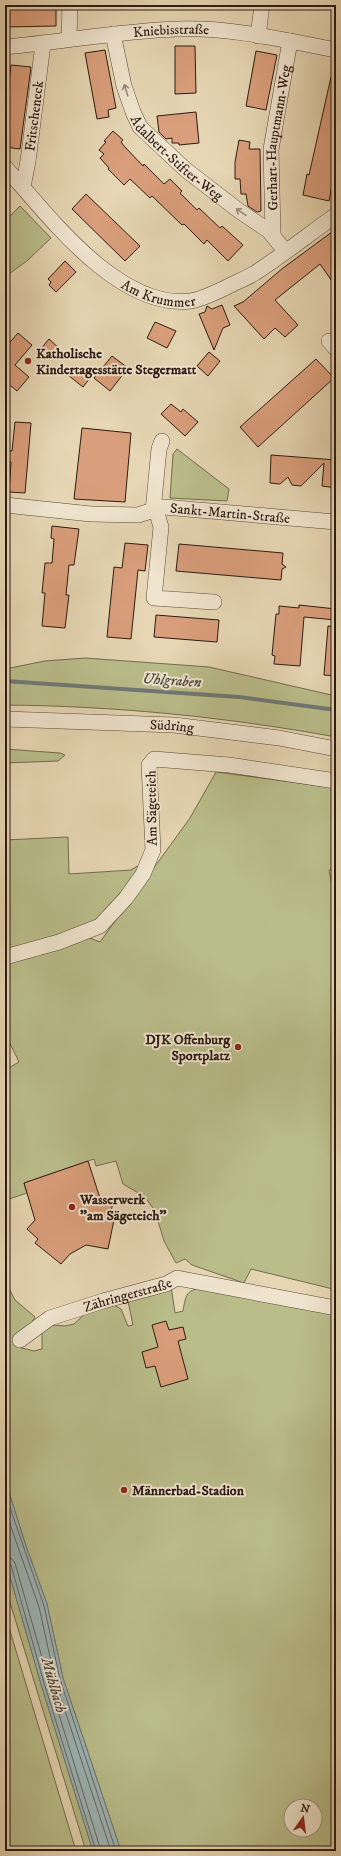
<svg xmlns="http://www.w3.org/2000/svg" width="341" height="1856" font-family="'IM FELL DW Pica',serif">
<rect width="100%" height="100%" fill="#e6d6b3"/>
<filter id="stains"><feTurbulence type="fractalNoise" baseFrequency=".005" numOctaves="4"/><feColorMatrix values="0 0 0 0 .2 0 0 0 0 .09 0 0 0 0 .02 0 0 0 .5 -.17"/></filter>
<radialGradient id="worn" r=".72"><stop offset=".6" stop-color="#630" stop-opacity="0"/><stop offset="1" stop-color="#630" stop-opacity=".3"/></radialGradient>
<path fill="#b9bd8a" stroke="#736c4e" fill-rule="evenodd" d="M20,206l31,32 -23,22 -23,17v-56z
M177,449l52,40 -2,12 -57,-3 3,-44z
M85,658l124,9 127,29v41c-110,-20 -220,-31 -331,-32v-36l40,-8z
M5,749l55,4 5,2 -7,6 -53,2z
M216,772l120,16v81l-7,1 7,38v394l-4,-1 1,-12 -82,-20 -7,14 -52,-18 -7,-6 -9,4 -12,-22 -9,-30 -10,-14 -22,-13 -7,-23 -20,5 -2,-7 -70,24 3,10 -18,6 -4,21v-150l14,-8 -14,-29v-70l82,-26 13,5 90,-124z
M68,837l1,37 62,-4 10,-6 -3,10 -45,49 -88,31v-114z
M5,1281l10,19 20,17 -17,30 16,4 8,-2v-17l10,-7 13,1 9,-2 15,-14 25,-5 7,4 7,17 5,-1 -5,-24 43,-15 4,27 8,-2c3,-17 3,-21 22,-24l131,25v539h-215l-58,-173 -16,-74 -21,-58 -21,-66zM291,1806h24v24h-24z
M5,1559l36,125 52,167h-7l-81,-265z
M5,1614l71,237h-71z"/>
<path fill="#9cb6b8" stroke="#707876" d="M5,1480l21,66 21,58 16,74 58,173h-28l-52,-167 -36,-125z"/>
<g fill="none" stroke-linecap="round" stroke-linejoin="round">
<path stroke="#646866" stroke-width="1" d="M5,1493l39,113 16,73 56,172
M5,1510l34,97 16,73 56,171
M5,1557l6,1 4,5 34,119 52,169
M5,1562l6,3 33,118 52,168"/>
<path stroke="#707876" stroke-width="4" d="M5,681l234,16 97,13"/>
</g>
<path fill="#d99e7b" stroke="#2d1a13" d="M56,6v20l-51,1v-19z
M175,46h20l1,47 -21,1z
M105,50l11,58 -8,2 1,7 -12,2 -12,-66z
M256,51l21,4 -11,55 -20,-4z
M11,65l20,2 -11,82 -15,-2v-30z
M331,77h5v88l-7,36 -26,-6 4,-21 2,1z
M196,112l3,31 -20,2v-2h-7v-5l-6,1 -7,-7 -2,-16z
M113,131l10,9 -2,2 3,4 19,20 1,-2 20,20 6,-5 12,12 -2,2 17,17 2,-2 21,20 2,-2 21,19 -15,16 -21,-21 -3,4 -20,-20 -2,1 -30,-29 -2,2 -20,-19 -6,6 -16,-16 1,-1 -9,-10 4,-4 -5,-4 7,-8 -2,-1z
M239,140l11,2 -1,7h11l1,62 -4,1 -9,-6 -2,-12h-5l-1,-15h-5v-17z
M86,194l54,52 -15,15 -53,-52z
M336,229v58l-16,-23 -45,36 23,25 -13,12 -10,-9 -11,11 -30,-33 9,-4 40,-34z
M65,261l11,11 -20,20 -7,-7 2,-3 -3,-3z
M222,305l8,20 -7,3 -9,22 -15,-36 6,-2 2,-6 5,3z
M155,322l21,9 -9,17 -20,-10z
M18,333l14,12 -17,20 14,12 -12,14 -12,-10v-33z
M49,339l12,11 -10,10 -11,-10z
M209,352l11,9 -12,15 -11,-10z
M112,356l16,12 -18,23 -16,-13z
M316,359l18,19 -76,69 -18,-20z
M75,366l15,12 -7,9 -15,-12z
M171,404l10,8 2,-3 15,13 -13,14 -24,-22z
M15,422l16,1 -6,70 -16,-1 2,-30 -6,-1v-11l7,1z
M82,428l49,5 -6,69 -51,-3z
M271,455l65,5v28l-14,-2 2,-23 -23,23 -9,-1 -4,-8 -8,7 -10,-1z
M52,526l27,3 -5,36h-5l-3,30h3l-4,33 -23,-2 3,-33h-3l3,-30h7l2,-24 -3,-1z
M125,543l23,2 -3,26 -7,-1 -7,69 -24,-2 7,-70 8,1z
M179,544l104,9 -1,11 4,3 -4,2 -1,11 -105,-9z
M299,605l37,4v11l-32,-3 -4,49 -26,-2 1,-8 -3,-1 4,-41h3v-8l20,2z
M156,615l63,5 -2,22 -63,-5z
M328,626l8,1v49l-12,-1z
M88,1161l12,37 14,2 -4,14 5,1 -7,34 -22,-4 -16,9 -9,10 -26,-21 3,-4 -11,-10 8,-9 -11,-37z
M166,1321l3,9 14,-3 3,12 -8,2 10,38 -27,8 -6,-21 -9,2 -4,-16 16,-5 -6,-22z"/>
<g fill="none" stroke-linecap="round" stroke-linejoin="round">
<defs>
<g id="minor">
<path id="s1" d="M113,34l11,52 9,26 7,15 46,43 52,40 31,21 16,20"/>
<path d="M258,36l4,-31"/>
<path d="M69,39l1,-34"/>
<path id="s2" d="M5,47c57,-5 114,-16 172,-18 53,-2 107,11 159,21"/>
<path id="s3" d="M5,167c43,48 113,143 186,134 12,-2 23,-8 34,-13 9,-5 20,-9 30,-15 28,-18 54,-39 81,-58"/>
<path id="s4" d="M23,187l5,-26 15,-117"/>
<path id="s5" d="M273,234l-2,-85 19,-108"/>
<path d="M329,341l7,8"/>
<path id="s6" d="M5,505l86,9 47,1 26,-8 172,15"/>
<path d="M156,510l5,17 -7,71 60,4"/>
<path d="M153,511l6,-62 3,-8"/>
<path id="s7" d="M5,719l169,6 105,13 57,11"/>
<path d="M5,957l54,-15 41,-16 26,-28 17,-24 10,-24 -4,-85 5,-6 75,6 107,16"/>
<path id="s8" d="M20,1340l30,-22 53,-17 63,-17 11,-6 159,30"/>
</g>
</defs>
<use href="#minor" stroke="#5b493b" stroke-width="16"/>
<use href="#minor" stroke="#efe4ce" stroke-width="15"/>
</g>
<defs><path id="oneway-shaft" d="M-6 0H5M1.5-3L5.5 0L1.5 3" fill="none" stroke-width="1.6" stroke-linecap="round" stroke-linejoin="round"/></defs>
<g stroke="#98897a">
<use href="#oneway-shaft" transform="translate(126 90) rotate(-107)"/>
<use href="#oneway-shaft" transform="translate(241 212) rotate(-146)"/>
</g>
<g fill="#8f2418" stroke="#efe4ce" stroke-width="1.5">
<circle cx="28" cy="361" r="4"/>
<circle cx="238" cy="1047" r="4"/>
<circle cx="72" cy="1207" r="4"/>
<circle cx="124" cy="1490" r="4"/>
</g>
<g text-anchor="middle" stroke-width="4" stroke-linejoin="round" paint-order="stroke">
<g font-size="14" fill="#2d1a13" stroke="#efe4ce">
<text dy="5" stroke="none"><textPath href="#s2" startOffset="167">Kniebisstraße</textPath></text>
<text dy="5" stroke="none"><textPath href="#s4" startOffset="72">Fritscheneck</textPath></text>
<text dy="5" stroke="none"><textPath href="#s5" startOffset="97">Gerhart-Hauptmann-Weg</textPath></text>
<text dy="5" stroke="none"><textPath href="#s1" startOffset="145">Adalbert-Stifter-Weg</textPath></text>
<text dy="5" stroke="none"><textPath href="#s3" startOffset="204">Am Krummer</textPath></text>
<text dy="5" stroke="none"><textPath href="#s6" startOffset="227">Sankt-Martin-Straße</textPath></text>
<text dy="5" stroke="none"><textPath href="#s7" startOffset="167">Südring</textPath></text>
<text transform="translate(151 808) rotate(-91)" y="5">Am Sägeteich</text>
<text dy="5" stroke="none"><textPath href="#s8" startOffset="118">Zähringerstraße</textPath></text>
</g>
<g font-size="14" font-weight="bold" fill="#2d1a13" stroke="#efe4ce" text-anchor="start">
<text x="36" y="358">Katholische<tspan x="36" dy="16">Kindertagesstätte Stegermatt</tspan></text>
<text x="230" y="1044" text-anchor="end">DJK Offenburg<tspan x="230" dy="16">Sportplatz</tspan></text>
<text x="80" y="1204">Wasserwerk<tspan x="80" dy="16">"am Sägeteich"</tspan></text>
<text x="132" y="1495">Männerbad-Stadion</text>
</g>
<g font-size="15" font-style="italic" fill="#4e4945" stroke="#efe4ce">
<text transform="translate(172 680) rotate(4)" y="5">Uhlgraben</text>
<text transform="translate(54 1685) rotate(74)" y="5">Mühlbach</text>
</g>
</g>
<rect width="341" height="1856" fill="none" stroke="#e6d6b3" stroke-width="20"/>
<rect x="6" y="6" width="329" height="1844" fill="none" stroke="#2d1a13" stroke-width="2"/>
<rect x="10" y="10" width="321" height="1836" fill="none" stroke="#2d1a13"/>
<g transform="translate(303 1818) rotate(14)"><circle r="19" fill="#efe4ce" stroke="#a19383"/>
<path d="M0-3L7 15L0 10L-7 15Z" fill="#8f2418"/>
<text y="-6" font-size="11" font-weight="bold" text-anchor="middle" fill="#2d1a13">N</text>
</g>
<rect width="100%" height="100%" filter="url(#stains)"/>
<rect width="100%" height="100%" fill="url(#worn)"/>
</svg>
